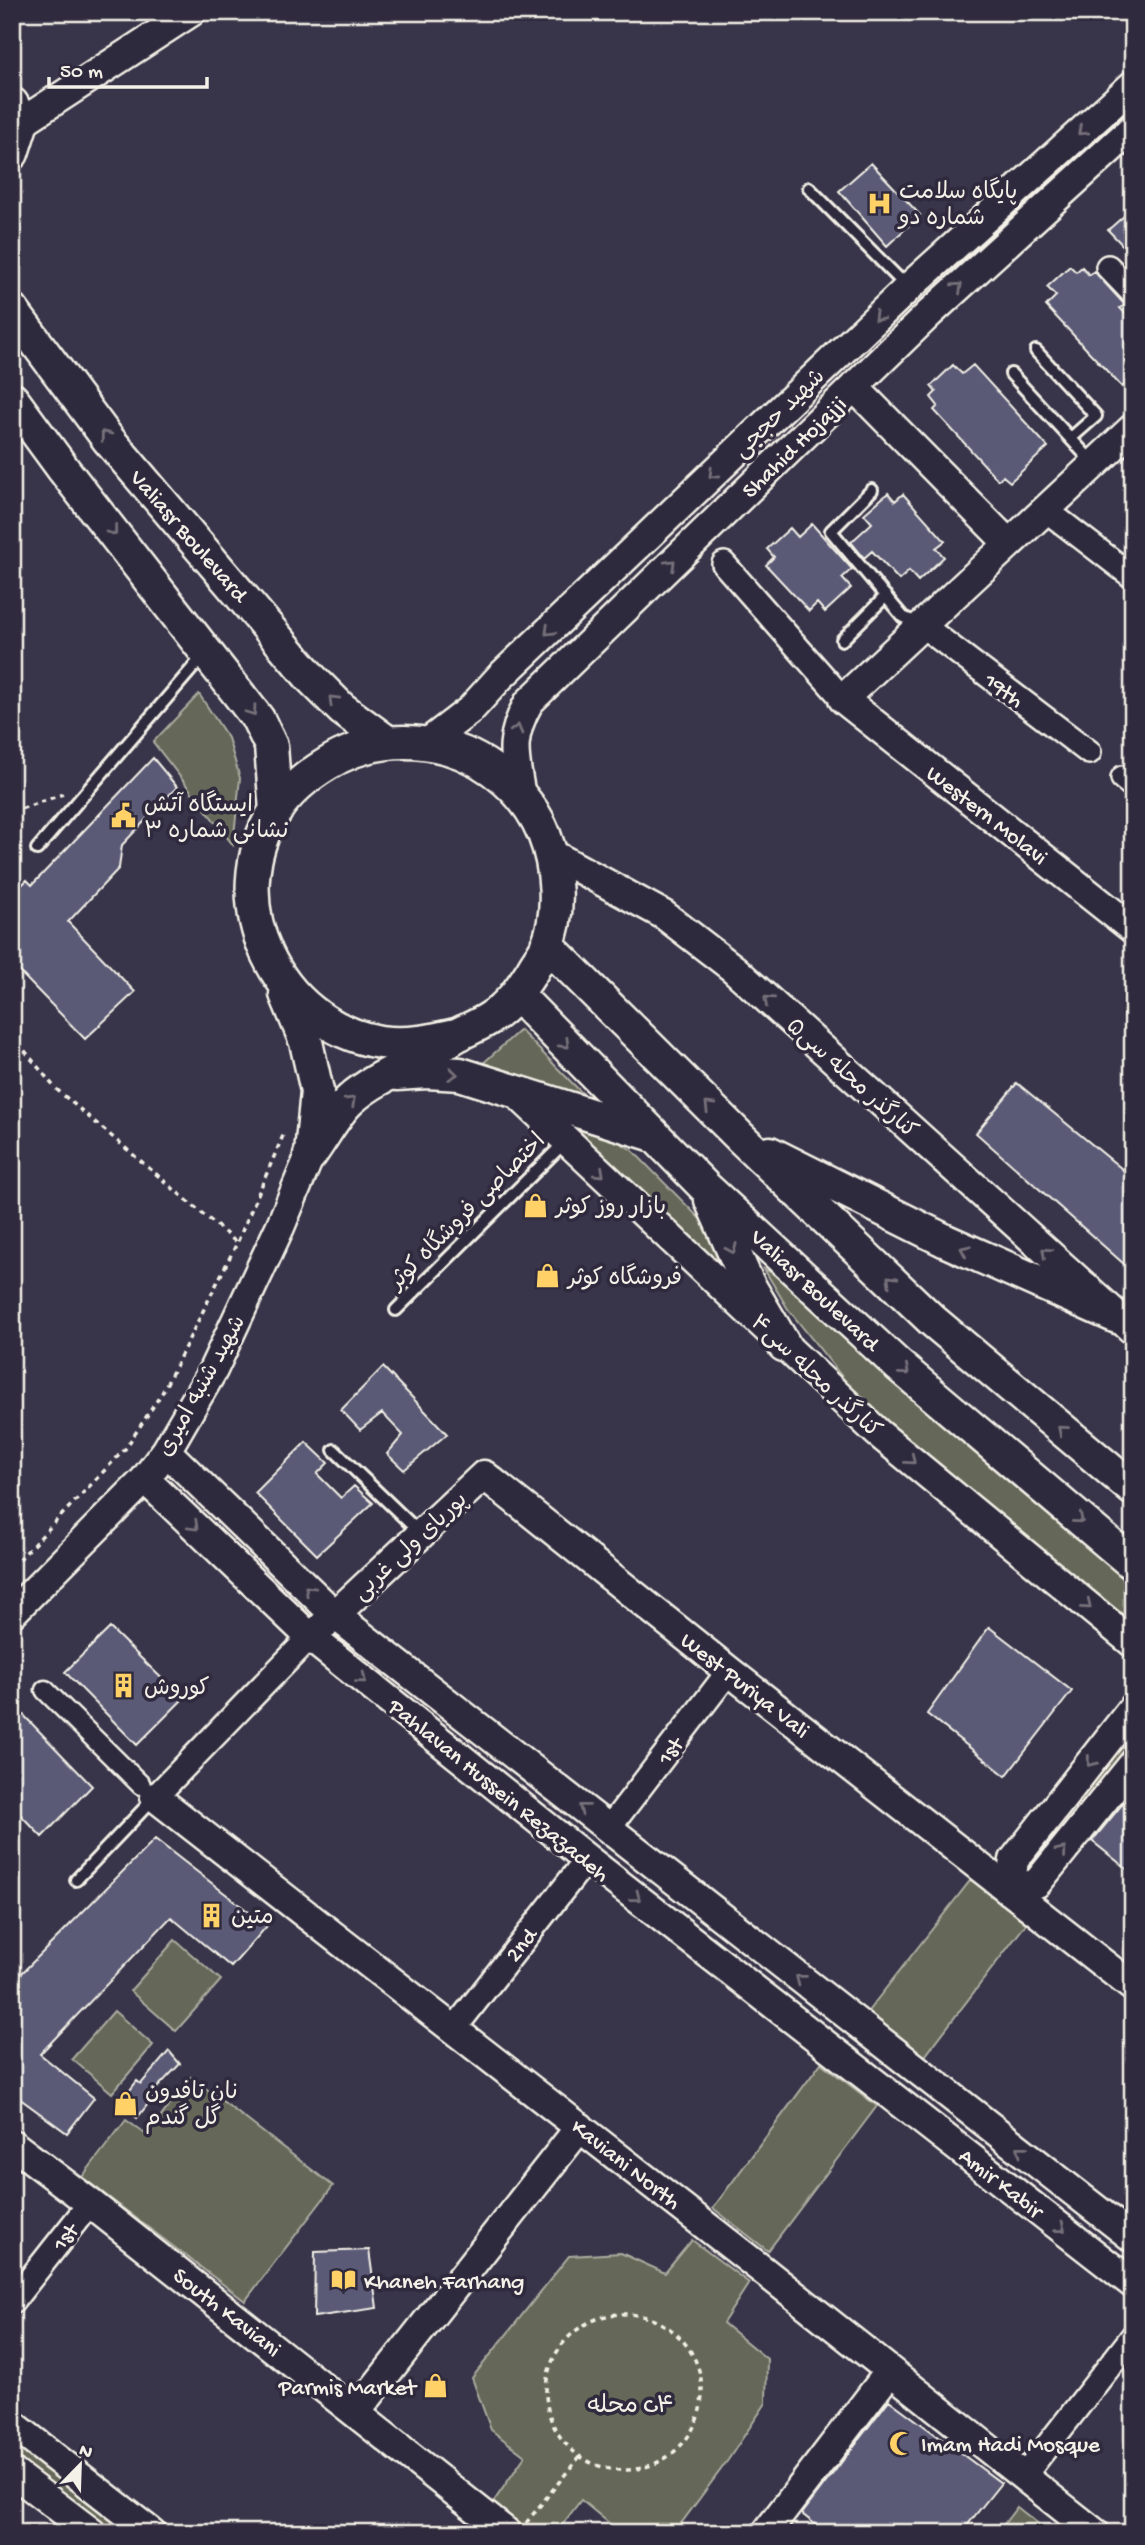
<svg xmlns="http://www.w3.org/2000/svg" width="1145" height="2545" font-family="'Gochi Hand','Playpen Sans Arabic',sans-serif">
<rect width="100%" height="100%" fill="#383449"/>
<filter id="ink" filterUnits="userSpaceOnUse"><feTurbulence type="fractalNoise" baseFrequency=".0143" numOctaves="2"/><feDisplacementMap in="SourceGraphic" scale="14" xChannelSelector="R" yChannelSelector="G"/><feConvolveMatrix kernelMatrix="1 2 1 2 8 2 1 2 1" color-interpolation-filters="sRGB"/></filter>
<g filter="url(#ink)">
<path fill="#656759" stroke="#acaca0" stroke-width="2" d="M199,694l29,44 12,40 -7,67 -80,-103z
M520,1030l70,71 -109,-36z
M598,1129l34,21 82,83 47,82 -188,-185z
M764,1269l17,8 290,253 62,51v47l-266,-220 -79,-99z
M1133,1717v39l-99,122 -14,-11z
M973,1877l56,43 -107,140 -57,-45z
M175,1940l46,40 -45,51 -46,-40z
M114,2011l39,34 -41,48 -40,-34z
M821,2063l56,43 -109,145 -55,-43z
M191,2077l142,109 -88,115 -163,-124 44,-57 21,15z
M692,2240l57,43 -26,40 44,36 -1,44 -38,57 -54,73h-53l-40,-33 -25,33h-25l-39,-29 33,-48 -34,-26 -19,-52 97,-122 52,-3 44,20z
M12,2433l127,100h-31l-96,-75z
M1017,2507l33,26h-53z"/>
<path fill="#5a5a77" stroke="#f4f1e8" stroke-width="2" d="M871,163l49,52 -33,31 -48,-55z
M1133,208v48l-25,-26z
M1070,266l6,6 6,-5 7,8 5,-4 31,34 -5,3 13,14v55l-11,10 -76,-81 10,-10 -9,-9z
M953,365l9,9 11,-9 75,82 -38,35 -7,-6 -5,4 -64,-70 4,-4 -7,-9 5,-5 -5,-6z
M888,493l7,8 8,-7 42,47 -9,7 8,9 -26,24 -9,-10 -10,9 -27,-29 -8,7 -13,-16 21,-19 -8,-9z
M812,524l40,45 -10,9 9,10 -26,24 -8,-9 -8,8 -43,-46 8,-8 -7,-8 23,-21 8,9z
M153,758l24,29 -55,58 -3,23 -51,54 67,70 -50,47 -73,-75v-70l15,-14 5,5z
M1017,1083l116,95v94l-157,-139z
M383,1367l64,67 -43,36 -17,-16 16,-19 -21,-22 -22,17 -19,-20z
M306,1442l22,21 -11,11 24,24 13,-12 19,17 -56,52 -62,-62z
M989,1627l83,64 -66,85 -79,-62z
M110,1628l73,71 -46,46 -72,-73z
M12,1703l80,83 -50,51 -30,-31z
M1133,1791v83l-41,-33z
M155,1839l112,87 -36,41 -60,-50 -131,137 54,44 -27,35 -55,-40v-110z
M169,2051l11,13 -28,29 3,2 -18,23 -17,-15 17,-22 4,3z
M369,2250l8,58 -63,9 1,-65z
M889,2400l112,83 -40,50h-135l-24,-19z"/>
<g fill="none" stroke-linecap="round" stroke-linejoin="round">
<defs>
<path id="service" d="M809,188l99,100
M1036,351l60,65 -25,22
M1011,374l83,90
M872,490l-41,41 72,86 16,7
M842,640l44,-44
M37,849l166,-193
M396,1310l170,-169
M334,1450l85,82
M76,1880l79,-83"/>
<path id="pedestrian" d="M45,1690l96,95"/>
<path id="minor" d="M1108,267l25,26
M1046,510l87,67
M724,564l119,135
M922,625l167,127
M1123,778l10,8
M155,1797l155,-160
M609,1828l120,-157
M454,2029l133,-170
M12,2302l78,-99
M1023,2477l110,-141"/>
<path id="tertiary" d="M22,122l169,-110
M854,387l155,157
M1133,428l-290,271 290,230
M427,743l43,-33 30,-33 408,-389 225,-203
M521,796c-7,-40 -13,-57 8,-94l401,-389 203,-185
M552,854l112,61 70,54 399,361
M515,1092l363,341 255,210
M166,1451l169,164 798,623
M145,1479l165,158 277,222 546,425
M12,1613l133,-134 21,-28 47,-81 67,-143 30,-72
M323,1626l161,-151 245,196 404,316
M155,1797l605,471 335,265
M1010,1891l4,-31 119,-152
M1010,1891l27,-8 96,-119
M12,2144l78,59 417,330
M356,2412l224,-285
M12,2424l140,109
M12,2472l80,61
M766,2533l124,-162"/>
<path id="secondary" d="M12,104l10,18 -10,31
M12,310l96,129 203,239 31,31 45,33
M12,399l52,71 194,249 13,27 5,65
M547,945l194,193 192,183 200,168
M286,994l20,48 11,49 -6,62
M517,995l187,191 194,179 235,199
M397,1074l30,-2 33,2 194,61
M770,1153l176,88 171,76
M310,1155c13,-17 25,-42 41,-56 19,-17 42,-27 64,-38 15,-8 29,-18 44,-27 10,-5 22,-10 31,-16 19,-12 30,-28 42,-47 4,-8 11,-16 15,-25 14,-33 10,-79 -3,-112 -16,-40 -54,-74 -96,-86 -41,-11 -85,-7 -121,16 -20,12 -38,27 -51,46 -59,90 0,215 104,232 28,4 54,-2 80,-8
M711,1200l37,84 36,61"/>
</defs>
<use href="#service" stroke="#f4f1e8" stroke-width="16"/>
<use href="#pedestrian" stroke="#f4f1e8" stroke-width="23"/>
<use href="#minor" stroke="#f4f1e8" stroke-width="28"/>
<use href="#tertiary" stroke="#f4f1e8" stroke-width="33"/>
<use href="#secondary" stroke="#f4f1e8" stroke-width="37"/>
<path stroke="#f4f1e8" stroke-width="3.5" stroke-dasharray="5 5" stroke-linecap="butt" d="M12,812l51,-18
M12,1035l43,53 182,155
M12,1567l113,-118 37,-56 75,-150 48,-112
M546 2392a78 78 0 1 1 156 0a78 78 0 1 1-156 0Z
M526,2523l54,-67"/>
<use href="#service" stroke="#2f2a3d" stroke-width="10"/>
<use href="#pedestrian" stroke="#2f2a3d" stroke-width="18"/>
<use href="#minor" stroke="#2f2a3d" stroke-width="23"/>
<use href="#tertiary" stroke="#2f2a3d" stroke-width="28"/>
<use href="#secondary" stroke="#2f2a3d" stroke-width="32"/>
</g>
<defs><path id="oneway-chevron" d="M-2-3.5L2.5 0L-2 3.5" fill="none" stroke-width="1.6" stroke-linecap="round" stroke-linejoin="round" transform="scale(1.75)"/></defs>
<g stroke="#747079">
<use href="#oneway-chevron" transform="translate(1082 131) rotate(138)"/>
<use href="#oneway-chevron" transform="translate(958 287) rotate(-42)"/>
<use href="#oneway-chevron" transform="translate(878 317) rotate(136)"/>
<use href="#oneway-chevron" transform="translate(105 435) rotate(-128)"/>
<use href="#oneway-chevron" transform="translate(713 474) rotate(136)"/>
<use href="#oneway-chevron" transform="translate(113 531) rotate(52)"/>
<use href="#oneway-chevron" transform="translate(671 564) rotate(-44)"/>
<use href="#oneway-chevron" transform="translate(549 631) rotate(136)"/>
<use href="#oneway-chevron" transform="translate(333 700) rotate(-135)"/>
<use href="#oneway-chevron" transform="translate(252 711) rotate(54)"/>
<use href="#oneway-chevron" transform="translate(517 729) rotate(-75)"/>
<use href="#oneway-chevron" transform="translate(768 1000) rotate(-138)"/>
<use href="#oneway-chevron" transform="translate(565 1044) rotate(45)"/>
<use href="#oneway-chevron" transform="translate(453 1074) rotate(7)"/>
<use href="#oneway-chevron" transform="translate(351 1101) rotate(-44)"/>
<use href="#oneway-chevron" transform="translate(709 1106) rotate(-135)"/>
<use href="#oneway-chevron" transform="translate(600 1173) rotate(43)"/>
<use href="#oneway-chevron" transform="translate(732 1249) rotate(66)"/>
<use href="#oneway-chevron" transform="translate(965 1250) rotate(-156)"/>
<use href="#oneway-chevron" transform="translate(1046 1252) rotate(-138)"/>
<use href="#oneway-chevron" transform="translate(891 1280) rotate(-136)"/>
<use href="#oneway-chevron" transform="translate(905 1371) rotate(41)"/>
<use href="#oneway-chevron" transform="translate(1062 1430) rotate(-140)"/>
<use href="#oneway-chevron" transform="translate(911 1460) rotate(40)"/>
<use href="#oneway-chevron" transform="translate(1079 1519) rotate(40)"/>
<use href="#oneway-chevron" transform="translate(194 1526) rotate(44)"/>
<use href="#oneway-chevron" transform="translate(309 1590) rotate(-136)"/>
<use href="#oneway-chevron" transform="translate(1087 1605) rotate(40)"/>
<use href="#oneway-chevron" transform="translate(362 1679) rotate(39)"/>
<use href="#oneway-chevron" transform="translate(1091 1762) rotate(128)"/>
<use href="#oneway-chevron" transform="translate(583 1808) rotate(-142)"/>
<use href="#oneway-chevron" transform="translate(1062 1851) rotate(-51)"/>
<use href="#oneway-chevron" transform="translate(636 1897) rotate(38)"/>
<use href="#oneway-chevron" transform="translate(800 1979) rotate(-142)"/>
<use href="#oneway-chevron" transform="translate(1021 2150) rotate(-142)"/>
<use href="#oneway-chevron" transform="translate(1061 2228) rotate(38)"/>
</g>
</g>
<defs>
<symbol id="hospital-bare" viewBox="-9 -9 18 18"><path d="M-5-5h3v3.5h4V-5h3V5h-3V1.5h-4V5h-3Z" fill="#ffd166" stroke="#2f2a3d" stroke-width="2.5" paint-order="stroke"/></symbol>
<symbol id="civic-bare" viewBox="-9 -9 18 18"><path d="M-.6-6.5H3V-4.5H.6V-3L4-1V1h2V6H-6V1h2V-1L-.6-3ZM-1.2 2.5V6h2.4V2.5Z" fill="#ffd166" stroke="#2f2a3d" stroke-width="2.5" paint-order="stroke"/></symbol>
<symbol id="shop-bare" viewBox="-9 -9 18 18"><path d="M-5-2.5h2.3a2.7 3.5 0 0 1 5.4 0H5L5.5 6h-11ZM-1.5-2.5h3a1.5 2.3 0 0 0-3 0Z" fill="#ffd166" stroke="#2f2a3d" stroke-width="2.5" paint-order="stroke"/></symbol>
<symbol id="building-bare" viewBox="-9 -9 18 18"><path d="M-4-6H4V6H1V3H-1V6H-4ZM-2.5-4.3h1.7v1.8h-1.7ZM.8-4.3h1.7v1.8H.8ZM-2.5-1h1.7V.8h-1.7ZM.8-1h1.7V.8H.8Z" fill="#ffd166" stroke="#2f2a3d" stroke-width="2.5" paint-order="stroke"/></symbol>
<symbol id="library-bare" viewBox="-9 -9 18 18"><path d="M-6-4Q-3-5.5-.7-3.5V5Q-3 3-6 4ZM6-4Q3-5.5 .7-3.5V5Q3 3 6 4Z" fill="#ffd166" stroke="#2f2a3d" stroke-width="2.5" paint-order="stroke"/></symbol>
<symbol id="mosque-bare" viewBox="-9 -9 18 18"><path d="M3.5-4.9A6 6 0 1 0 3.5 4.9A5 5 0 1 1 3.5-4.9Z" fill="#ffd166" stroke="#2f2a3d" stroke-width="2.5" paint-order="stroke"/></symbol>
</defs>
<g fill-rule="evenodd">
<use href="#hospital-bare" x="862" y="186" width="35" height="35"/>
<use href="#civic-bare" x="106" y="798" width="35" height="35"/>
<use href="#shop-bare" x="518" y="1188" width="35" height="35"/>
<use href="#shop-bare" x="530" y="1258" width="35" height="35"/>
<use href="#building-bare" x="106" y="1668" width="35" height="35"/>
<use href="#building-bare" x="194" y="1898" width="35" height="35"/>
<use href="#shop-bare" x="108" y="2086" width="35" height="35"/>
<use href="#library-bare" x="326" y="2262" width="35" height="35"/>
<use href="#shop-bare" x="418" y="2368" width="35" height="35"/>
<use href="#mosque-bare" x="884" y="2426" width="35" height="35"/>
</g>
<g text-anchor="middle" stroke-width="7" stroke-linejoin="round" paint-order="stroke">
<g font-size="23" fill="#f4f1e8" stroke="#2f2a3d" text-anchor="start">
<text x="899" y="198">پایگاه سلامت<tspan x="899" dy="26">شماره دو</tspan></text>
<text x="144" y="811">ایستگاه آتش<tspan x="144" dy="26">نشانی شماره ۳</tspan></text>
<text x="556" y="1213">بازار روز کوثر</text>
<text x="568" y="1284">فروشگاه کوثر</text>
<text x="144" y="1694">کوروش</text>
<text x="231" y="1923">متین</text>
<text x="145" y="2098">نان تافدون<tspan x="145" dy="26">گل گندم</tspan></text>
<text x="364" y="2288">Khaneh Farhang</text>
<text x="416" y="2394" text-anchor="end">Parmis Market</text>
<text x="921" y="2451">Imam Hadi Mosque</text>
</g>
<g font-size="23" fill="#f4f1e8" stroke="#2f2a3d">
<text transform="translate(778 412) rotate(-44)" y="8">شهید حججی</text>
<text transform="translate(793 446) rotate(-44)" y="8">Shahid Hojajji</text>
<text transform="translate(190 535) rotate(49)" y="8">Valiasr Boulevard</text>
<text transform="translate(1005 689) rotate(37)" y="8">19th</text>
<text transform="translate(988 814) rotate(38)" y="8">Western Molavi</text>
<text transform="translate(853 1077) rotate(42)" y="8">کنارگذر محله سی۵</text>
<text transform="translate(466 1210) rotate(-45)" y="8">اختصاصی فروشگاه کوثر</text>
<text transform="translate(816 1289) rotate(43)" y="8">Valiasr Boulevard</text>
<text transform="translate(817 1375) rotate(43)" y="8">کنارگذر محله سی۴</text>
<text transform="translate(200 1385) rotate(-61)" y="8">شهید شنبه امیری</text>
<text transform="translate(409 1545) rotate(-43)" y="8">پوریای ولی غربی</text>
<text transform="translate(746 1684) rotate(38)" y="8">West Puriya Vali</text>
<text transform="translate(669 1750) rotate(-53)" y="8">1st</text>
<text transform="translate(500 1789) rotate(39)" y="8">Pahlavan Hussein Rezazadeh</text>
<text transform="translate(520 1944) rotate(-52)" y="8">2nd</text>
<text transform="translate(627 2163) rotate(38)" y="8">Kaviani North</text>
<text transform="translate(1002 2182) rotate(38)" y="8">Amir Kabir</text>
<text transform="translate(64 2236) rotate(-52)" y="8">1st</text>
<text transform="translate(228 2311) rotate(38)" y="8">South Kaviani</text>
</g>
<g font-size="24" fill="#f4f1e8" stroke="#2f2a3d">
<text x="631" y="2412">محله C۴</text>
</g>
</g>
<rect width="1145" height="2545" fill="none" stroke="#2f2a3d" stroke-width="42"/>
<rect x="21" y="21" width="1103" height="2503" fill="none" stroke="#f4f1e8" stroke-width="2.5" filter="url(#ink)"/>
<g transform="translate(80 2465) rotate(23)" stroke="#2f2a3d" stroke-width="5" paint-order="stroke">
<path d="M0-5L12 26L0 18L-12 26Z" fill="#f4f1e8"/>
<text y="-10" font-size="19" font-weight="bold" text-anchor="middle" fill="#f4f1e8">N</text>
</g>
<path d="M49 77v10h158v-10" fill="none" stroke="#f4f1e8" stroke-width="3.5"/>
<text x="60" y="77" font-size="21" fill="#f4f1e8" stroke="#2f2a3d" stroke-width="5" paint-order="stroke">50 m</text>
</svg>
